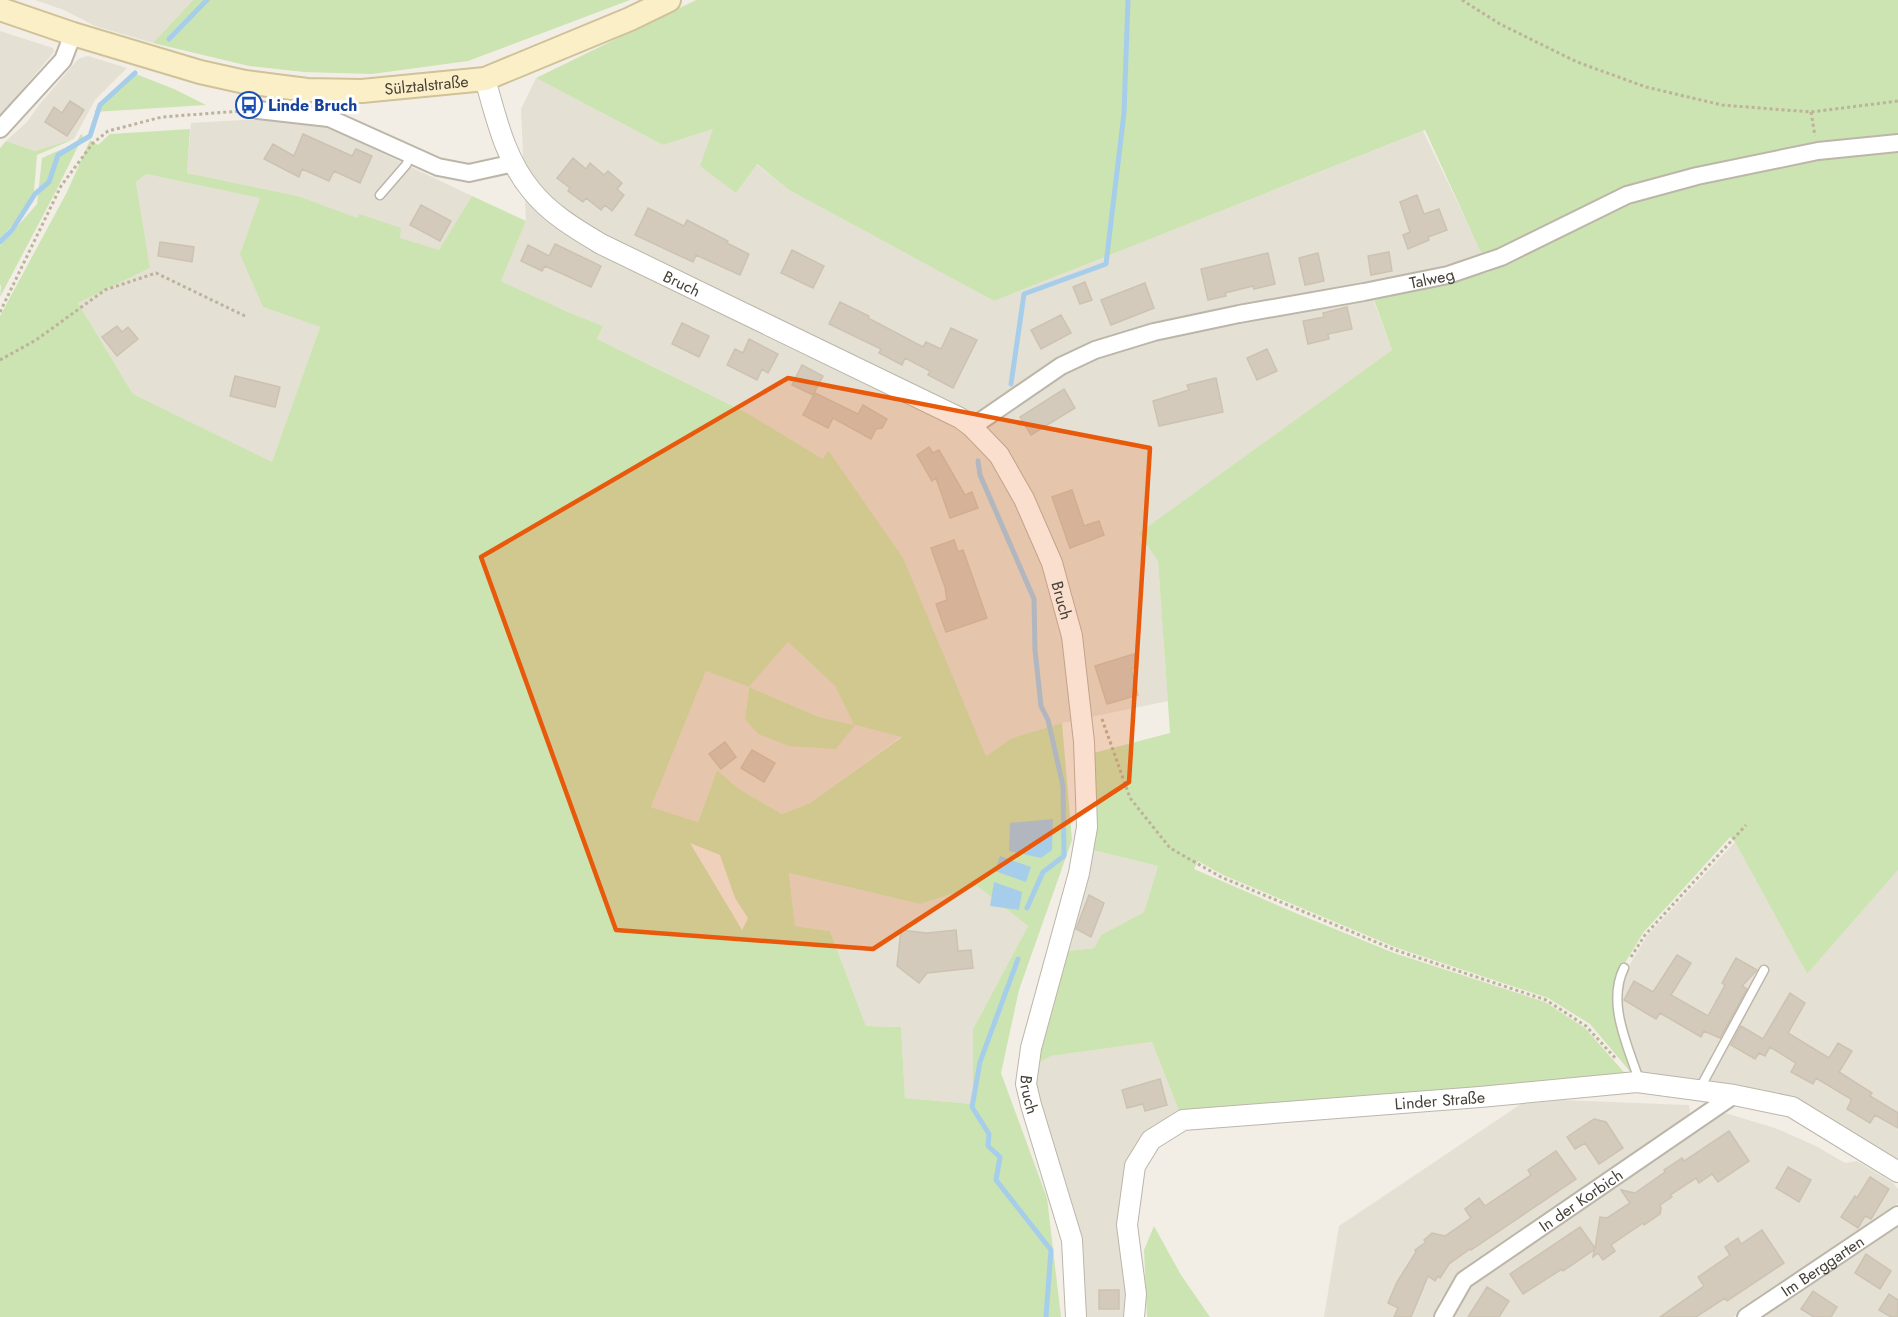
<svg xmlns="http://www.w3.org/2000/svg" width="1898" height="1317" font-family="Jost,sans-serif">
<rect width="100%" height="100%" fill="#f2eee6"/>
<path fill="#e5e0d4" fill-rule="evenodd" d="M35,0h158l-40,43 -58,-17 -31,-16z
M0,31l53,17 1,4 -31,37 -13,20 -10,11z
M88,56l39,12 -32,32 -21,39 -39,12 -29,-10 21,-19 12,-17 39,-46z
M536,78l127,67 50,-16 23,64 20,-29 33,26 205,111 429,-170 60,124 -115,31 24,64 -252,183 18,28 10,140 -106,22 -50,15 -26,18 -42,-98 -116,-208 -5,9 -76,-46 -150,-74 6,-13 -35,-14 -67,-31 25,-60 -5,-112z
M292,117l31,8 149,71 -33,55 -40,-13 -41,-23 -1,4 -59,-23 -111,-23 4,-50z
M146,174l115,24 -20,56 22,53 57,20 -48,136 -139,-69 -55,-91 72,-35 -14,-86z
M788,642l47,44 19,39 48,11 -92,67 -28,11 -43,-25 -22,-19 -19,52 -47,-15 55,-136 43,16zM749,687l70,30 35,8 -109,-6z
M1735,842l72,132 91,-104v295l-102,-64 -155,-23 -21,-63 1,-36 26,-43z
M1080,847l78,19 -14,46 -43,23 -7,13 -44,5z
M789,873l131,31 57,-18 51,40 -55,103v75l-68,-6 -4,-71 -35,-1 -36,-95 -35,-5z
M1152,1042l29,74 -52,50 -1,151h-46l-58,-246 27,-15z
M1562,1100l125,5h2l1,5 -2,7 -230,161 -18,22 -7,17h-109l15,-91 182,-122z
M1725,1113l50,15 41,18 29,17 12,-2 36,22 5,6v14l-17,15 -148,99h-284l16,-25 19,-17z
M1898,1223v94h-141z"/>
<path fill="#cce4b1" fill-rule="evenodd" d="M193,0h437l-162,61 -96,13 -68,-2 -55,-6 -96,-23z
M696,0h1202v870l-91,104 -72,-132 -5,-5 -87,96 -26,43 -2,38 18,61 -43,-51 -42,-26 -151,-50 -174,-73 -25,-14 -4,8 104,45 96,39 151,49 40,26 45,51 -449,37 -29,-74 -101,14 -27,15 26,-118 44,-5 7,-13 43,-23 14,-46 -78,-19 2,-91 88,-23 -12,-172 -19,-28 253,-183 -18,-50 116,-28 -65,-142 -431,171 -205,-111 -32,-26 -21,29 -36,-27 13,-37 -50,16 -127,-67z
M136,74l38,15 32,16 -112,7 16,-19 9,-2z
M190,129l-3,44 111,23 59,22 2,-4 42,14 -1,10 39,12 33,-54 54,25 -25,60 67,31 35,14 -6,13 150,74 76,46 5,-9 75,108 83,198 26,-18 50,-15 10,117 -53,150 -18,83 46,125 14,119h-1061v-1001l67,-124 23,-52 8,5 12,-11zM146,174l114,24 -20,56 23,53 57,20 -48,135 -139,-68 -55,-91 72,-35 -14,-86zM788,642l47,44 19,39 -35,-8 -70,-30zM706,671l43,16 -4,32 13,15 31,12 47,3 19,-24 47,12 -92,66 -28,11 -43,-25 -22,-19 -19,52 -47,-15zM690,843l30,12 15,43 13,20 -6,12zM789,873l131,31 57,-18 51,40 -55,103v75l-68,-6 -4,-71 -35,-1 -36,-95 -35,-5z
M81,134l2,2 -27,55 -56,106 1,-11 -1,-2v-38l37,-42 5,-46 34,-15z
M74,139l-37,16 -4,47 -33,37v-91l6,-7 29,10z
M1154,1226l27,49 29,42h-63l-3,-67z"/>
<path fill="#a6ceeb" d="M1053,819l-1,31 -11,8 -32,-7 1,-28z
M1000,856l31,11 -5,15 -31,-11z
M994,882l28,10 -3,18 -29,-4z"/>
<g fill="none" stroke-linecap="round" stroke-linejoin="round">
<path stroke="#a6ceeb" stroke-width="5" d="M169,39l38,-39
M0,242l12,-12 23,-36 14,-12 9,-27 32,-19 10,-31 35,-32
M1011,384l13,-90 82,-30 18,-151 4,-113
M978,461l2,14 54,124 1,51 6,56 7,14 15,66 1,70 -21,16 -16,36
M1018,959l-38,103 -8,45 17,27 -1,12 12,11 -4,23 55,70 -5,67"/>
</g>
<path fill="#d3cabc" stroke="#cdc2b0" stroke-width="1.5" d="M70,101l14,9 -17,26 -22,-14 9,-15 8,6z
M303,134l49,22 4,-7 16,7 -12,27 -26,-12 -5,10 -27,-12 -3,8 -35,-18 9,-15 21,12z
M573,158l13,11 4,-6 14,12 4,-4 14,12 -5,6 7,6 -12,16 -7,-6 -4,5 -15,-12 -3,4 -15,-11 2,-3 -13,-10z
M1417,195l7,19 15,-5 8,21 -19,7 1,3 -21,9 -5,-14 7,-3 -10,-30z
M421,205l30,16 -11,20 -30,-16z
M648,208l36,18 3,-6 41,21 -1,2 22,11 -9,21 -44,-20 -3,7 -58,-27z
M160,242l34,5 -2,15 -34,-6z
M555,244l46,22 -10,21 -46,-21 -3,5 -21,-10 7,-16 21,11z
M792,250l32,16 -11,22 -32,-15z
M1389,252l3,19 -21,4 -3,-19z
M1268,253l7,31 -21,5 -1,-3 -28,7 1,3 -18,4 -7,-31z
M1318,253l6,28 -19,4 -6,-27z
M1085,282l7,18 -12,4 -7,-17z
M1145,283l9,25 -43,17 -10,-25z
M840,302l29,14 -1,2 55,29 3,-5 15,7 10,-21 26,12 -24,48 -25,-13 2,-4 -25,-13 -3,7 -23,-12 2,-4 -52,-25z
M1347,307l5,22 -24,5 1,5 -21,5 -5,-23 21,-4 -1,-4z
M1061,315l10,18 -30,16 -10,-19z
M682,323l27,13 -10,21 -27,-13z
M117,326l5,6 6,-5 10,12 -21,17 -15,-19z
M749,339l29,15 -10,19 -6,-4 -5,11 -30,-15 8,-16 8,4z
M1267,349l10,22 -20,9 -10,-22z
M802,365l21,11 -10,19 -21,-10z
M235,376l45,11 -5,20 -45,-11z
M1216,378l7,34 -64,14 -6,-25 36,-11 -2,-5z
M1064,389l11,19 -44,27 -11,-18z
M815,393l43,21 5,-9 24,14 -5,9 -6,1 -5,10 -38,-21 -5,10 -25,-13z
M929,447l4,6 6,-3 26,45 7,-3 6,16 -28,10 -14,-40 -4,3 -15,-26z
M1072,490l12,36 15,-5 5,14 -34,13 -18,-51z
M954,540l4,12 5,-2 24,68 -41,14 -10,-28 11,-4 -2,-13 -14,-39z
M1134,654l3,13 -6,2 7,26 -31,9 -12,-38z
M725,742l11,15 -15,12 -12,-15z
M752,750l23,13 -11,19 -23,-14z
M1089,895l15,8 -13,34 -15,-8z
M901,930l26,3 29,-3 2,21 13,-1 2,18 -46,5 -8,10 -22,-17z
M1677,955l14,8 -20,32 37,21 17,-31 -3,-2 14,-25 21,12 -15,16 5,3 -27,49 -16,-7 -3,6 -41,-24 -4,6 -32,-19 10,-19 19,11z
M1790,993l15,10 -17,30 41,25 9,-15 14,8 -13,21 33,21 -2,3 28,17v15l-23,-13 -5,8 -23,-14 4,-8v-2l-35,-21 -3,6 -22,-12 5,-9 -26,-16 -5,9 -6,-3 -4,6 -24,-14 10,-19 22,13z
M1160,1079l7,26 -22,6 -2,-7 -16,4 -5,-18z
M1594,1119l12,3 17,26 -24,16 -14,-21 -10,6 -8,-12z
M1729,1131l20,30 -31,21 -6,-8 -13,9 -3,-5 -26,17 2,2 -12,8 1,3 -1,6 -16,11 -1,-2 -32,22 4,6 -12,9 -5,-7 -5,4 1,-7 -31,21 -1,-2 -39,25 -13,-20 70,-47 15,21 5,-31 7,1 23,-15 -9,-13 14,3 30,-21 -1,-2 18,-12 2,3z
M1556,1151l20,28 -105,71 -1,-1 -21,15 -9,14 -2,-2 -3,5 -7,-5 -17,41h-17l4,-9 -10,-5 9,-21 19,-30 -1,-2 11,-8 -2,-2 8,-7 13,3 26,-18 -6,-9 14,-11 6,8 46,-31 -3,-5z
M1788,1167l23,13 -12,22 -23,-14z
M1870,1177l19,12 -18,30 -6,-3 -7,12 -17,-11 14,-21 2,2z
M1762,1230l22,33 -57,38 -2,-3 -29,19h-36l44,-31 -6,-9 32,-22 -5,-8 13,-9 3,6z
M1866,1254l25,17 -11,18 -25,-16z
M1487,1287l22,14 -10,16h-31z
M1099,1290h20v19h-20z
M1813,1291l24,16 -6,10h-17l-13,-8z
M1889,1294l9,6v17h-7l-12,-7z"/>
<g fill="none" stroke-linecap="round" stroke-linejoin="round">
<defs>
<path id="service" d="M380,195l26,-30 5,-10
M1624,968c-18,36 5,80 16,115
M1699,1090l65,-120"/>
<g id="minor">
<path d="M258,110l71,8 109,49 31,6 45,-10"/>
<path d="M0,129l63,-69 10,-26"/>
<path id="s1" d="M972,427l89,-61 34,-16 59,-18 85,-18 125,-22 84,-17 53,-18 126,-62 70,-19 121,-25 80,-8"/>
<path id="s2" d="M1443,1317l21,-37 270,-185"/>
<path id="s3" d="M1746,1317l152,-102"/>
</g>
<g id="tertiary">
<path id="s4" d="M485,79c11,38 20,80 46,111 19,24 45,39 70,54l359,174 12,9 27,28 25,44 28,64 20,73 12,106 3,85 -8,46 -48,175 -5,36 5,21 41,135 4,77"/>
<path id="s5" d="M1134,1317l2,-23 -9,-69 8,-59 16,-26 32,-20 297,-23 157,-15 97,13 58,12 106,65"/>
</g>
<g id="secondary">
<path id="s6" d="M0,9l73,25 127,38 45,10 62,8 55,1 123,-12 145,-60 39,-19"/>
</g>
</defs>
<use href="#service" stroke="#bcb6a9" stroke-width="11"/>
<use href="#minor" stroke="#bcb6a9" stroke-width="20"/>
<use href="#tertiary" stroke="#bcb6a9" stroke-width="22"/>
<use href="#secondary" stroke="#cfc298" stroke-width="26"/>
<path stroke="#bdb29b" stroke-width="3" stroke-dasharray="3 3" stroke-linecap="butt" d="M1462,0l38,24 77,38 69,25 76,18 89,7 87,-11
M1811,112l4,24
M0,312l61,-126 32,-43 15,-12 54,-14 79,-6
M0,360l36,-20 69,-50 51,-17 89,43
M1102,719l28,79 40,50 51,29 174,73 151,50 40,26 31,34
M1631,957l14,-22 101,-110"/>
<use href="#service" stroke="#fff" stroke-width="8"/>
<use href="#minor" stroke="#fff" stroke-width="16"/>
<use href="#tertiary" stroke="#fff" stroke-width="20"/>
<use href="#secondary" stroke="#fbefc7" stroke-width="22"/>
</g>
<path fill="#e8590c" fill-opacity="0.2" stroke="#e8590c" stroke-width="4.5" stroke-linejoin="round" d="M788,378l362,70 -21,334 -256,167 -257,-19 -135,-373z"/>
<defs>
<symbol id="bus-ring" viewBox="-11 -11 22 22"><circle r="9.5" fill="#fff" stroke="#1a4fb4" stroke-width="1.5"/><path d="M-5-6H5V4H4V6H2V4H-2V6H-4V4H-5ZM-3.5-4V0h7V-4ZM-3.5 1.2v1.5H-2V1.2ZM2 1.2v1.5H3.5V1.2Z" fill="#1a4fb4"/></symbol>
</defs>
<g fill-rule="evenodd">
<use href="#bus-ring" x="234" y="90" width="30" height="30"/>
</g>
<g text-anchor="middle" stroke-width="6" stroke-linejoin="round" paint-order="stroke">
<g font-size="16" fill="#443f36" stroke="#fff">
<text dy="6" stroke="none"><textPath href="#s6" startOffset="438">Sülztalstraße</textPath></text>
<text dy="6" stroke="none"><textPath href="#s1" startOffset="490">Talweg</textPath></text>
<text dy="6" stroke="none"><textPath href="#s4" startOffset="300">Bruch</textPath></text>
<text dy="6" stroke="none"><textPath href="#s4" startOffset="822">Bruch</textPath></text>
<text dy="6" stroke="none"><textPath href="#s4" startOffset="1326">Bruch</textPath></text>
<text dy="6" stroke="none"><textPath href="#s5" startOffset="478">Linder Straße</textPath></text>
<text dy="6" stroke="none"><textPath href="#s2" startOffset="184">In der Korbich</textPath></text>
<text dy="6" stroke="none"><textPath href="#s3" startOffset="92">Im Berggarten</textPath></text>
</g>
<g font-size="16" font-weight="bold" fill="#164399" stroke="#fff" text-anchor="start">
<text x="268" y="111">Linde Bruch</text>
</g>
</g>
</svg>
